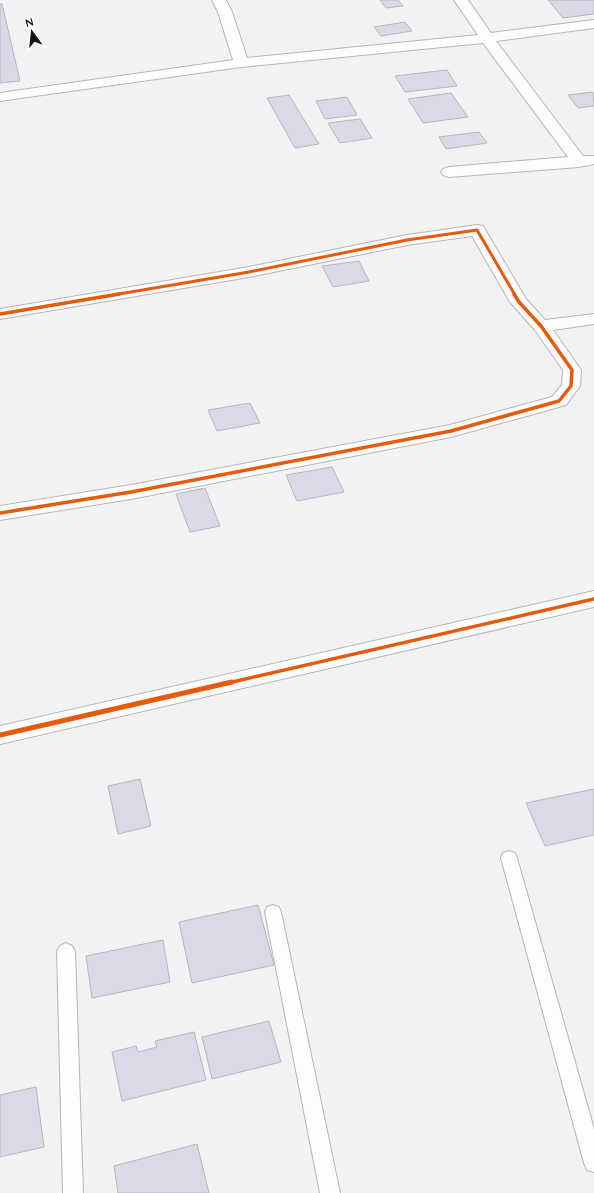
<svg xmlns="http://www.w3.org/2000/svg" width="594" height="1193" font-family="Quicksand,sans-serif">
<rect width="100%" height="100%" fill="#f4f1f4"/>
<path fill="#dad9e7" stroke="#b7b6b8" d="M380,0h18l5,6 -17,2z
M548,0h46v14l-31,4z
M0,4h2l18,77 -20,2z
M405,22l7,9 -31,5 -7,-9z
M447,70l10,16 -52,6 -10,-16z
M593,92l1,14 -16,2 -10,-13z
M451,93l17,24 -45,6 -15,-24z
M289,95l30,49 -24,4 -28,-50z
M347,97l10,18 -32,4 -9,-18z
M360,119l12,19 -32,5 -12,-20z
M479,132l8,11 -41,6 -7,-12z
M359,261l10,20 -36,6 -11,-21z
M250,403l10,20 -43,8 -9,-21z
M332,467l12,25 -47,9 -11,-26z
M205,488l15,38 -30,6 -14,-38z
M140,779l11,47 -33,8 -10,-48z
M594,789v46l-49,11 -19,-43z
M258,905l16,60 -82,18 -13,-61z
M163,940l7,42 -78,16 -6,-42z
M269,1021l12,41 -69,17 -10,-42z
M194,1032l12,48 -84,21 -10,-49 24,-6 2,6 19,-5 -2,-6z
M36,1087l8,60 -44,10v-62z
M197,1144l12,49h-91l-4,-27z"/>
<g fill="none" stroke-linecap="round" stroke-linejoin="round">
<defs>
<path id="service" d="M509,851l6,2 2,5 77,271v43l-7,-2 -3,-7 -83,-305 2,-5z
M273,905l6,2 2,5 59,281h-20l-55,-281 2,-5z
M66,943l6,3 3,5 8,242h-20l-6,-242 3,-5z"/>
<path id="minor" d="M212,0h14l6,12 15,46 231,-23 -24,-35h14l23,33 103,-13v8l-98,13 87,115h11v8l-15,3 -130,10 -6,-2 -2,-3 2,-3 6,-2 119,-10 -85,-114 -242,24 -241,34v-8l233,-33 -15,-48z
M477,225l6,1 43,73 19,21 49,-6v10l-41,6 28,40 -1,16 -14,19 -115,32 -320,62 -131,21v-14l131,-21 319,-60 102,-28 10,-12 1,-15 -28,-40 -25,-28 -38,-66 -65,9 -158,32 -249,42v-10l249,-42 158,-32z
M594,591v16l-594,137v-18z"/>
</defs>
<use href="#service" stroke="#b6b4b6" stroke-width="2"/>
<use href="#minor" stroke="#b6b4b6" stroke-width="2"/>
<use href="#service" fill="#fdfdfd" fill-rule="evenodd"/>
<use href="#minor" fill="#fdfdfd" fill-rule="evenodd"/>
<defs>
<path id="cycleway-far2" d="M113,295l136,-23 158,-32 70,-10 38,65"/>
<path id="cycleway-far1" d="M0,314l119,-20
M0,513l131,-21 320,-61 108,-30 12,-15 1,-16 -31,-44 -22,-24 -5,-8
M228,683l366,-84"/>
<path id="cycleway" d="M0,735l232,-53"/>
</defs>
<use href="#cycleway-far2" stroke="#fff" stroke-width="4.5"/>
<use href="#cycleway-far1" stroke="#fff" stroke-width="6"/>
<use href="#cycleway" stroke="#fff" stroke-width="8"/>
<use href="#cycleway-far2" stroke="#e8590c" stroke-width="3"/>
<use href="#cycleway-far1" stroke="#e8590c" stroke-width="3.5"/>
<use href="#cycleway" stroke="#e8590c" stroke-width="5"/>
</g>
<g transform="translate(32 32) rotate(345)" stroke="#ffffff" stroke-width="3" paint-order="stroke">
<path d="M0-3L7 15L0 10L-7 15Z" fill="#141214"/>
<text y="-6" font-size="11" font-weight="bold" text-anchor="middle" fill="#141214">N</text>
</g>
</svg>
